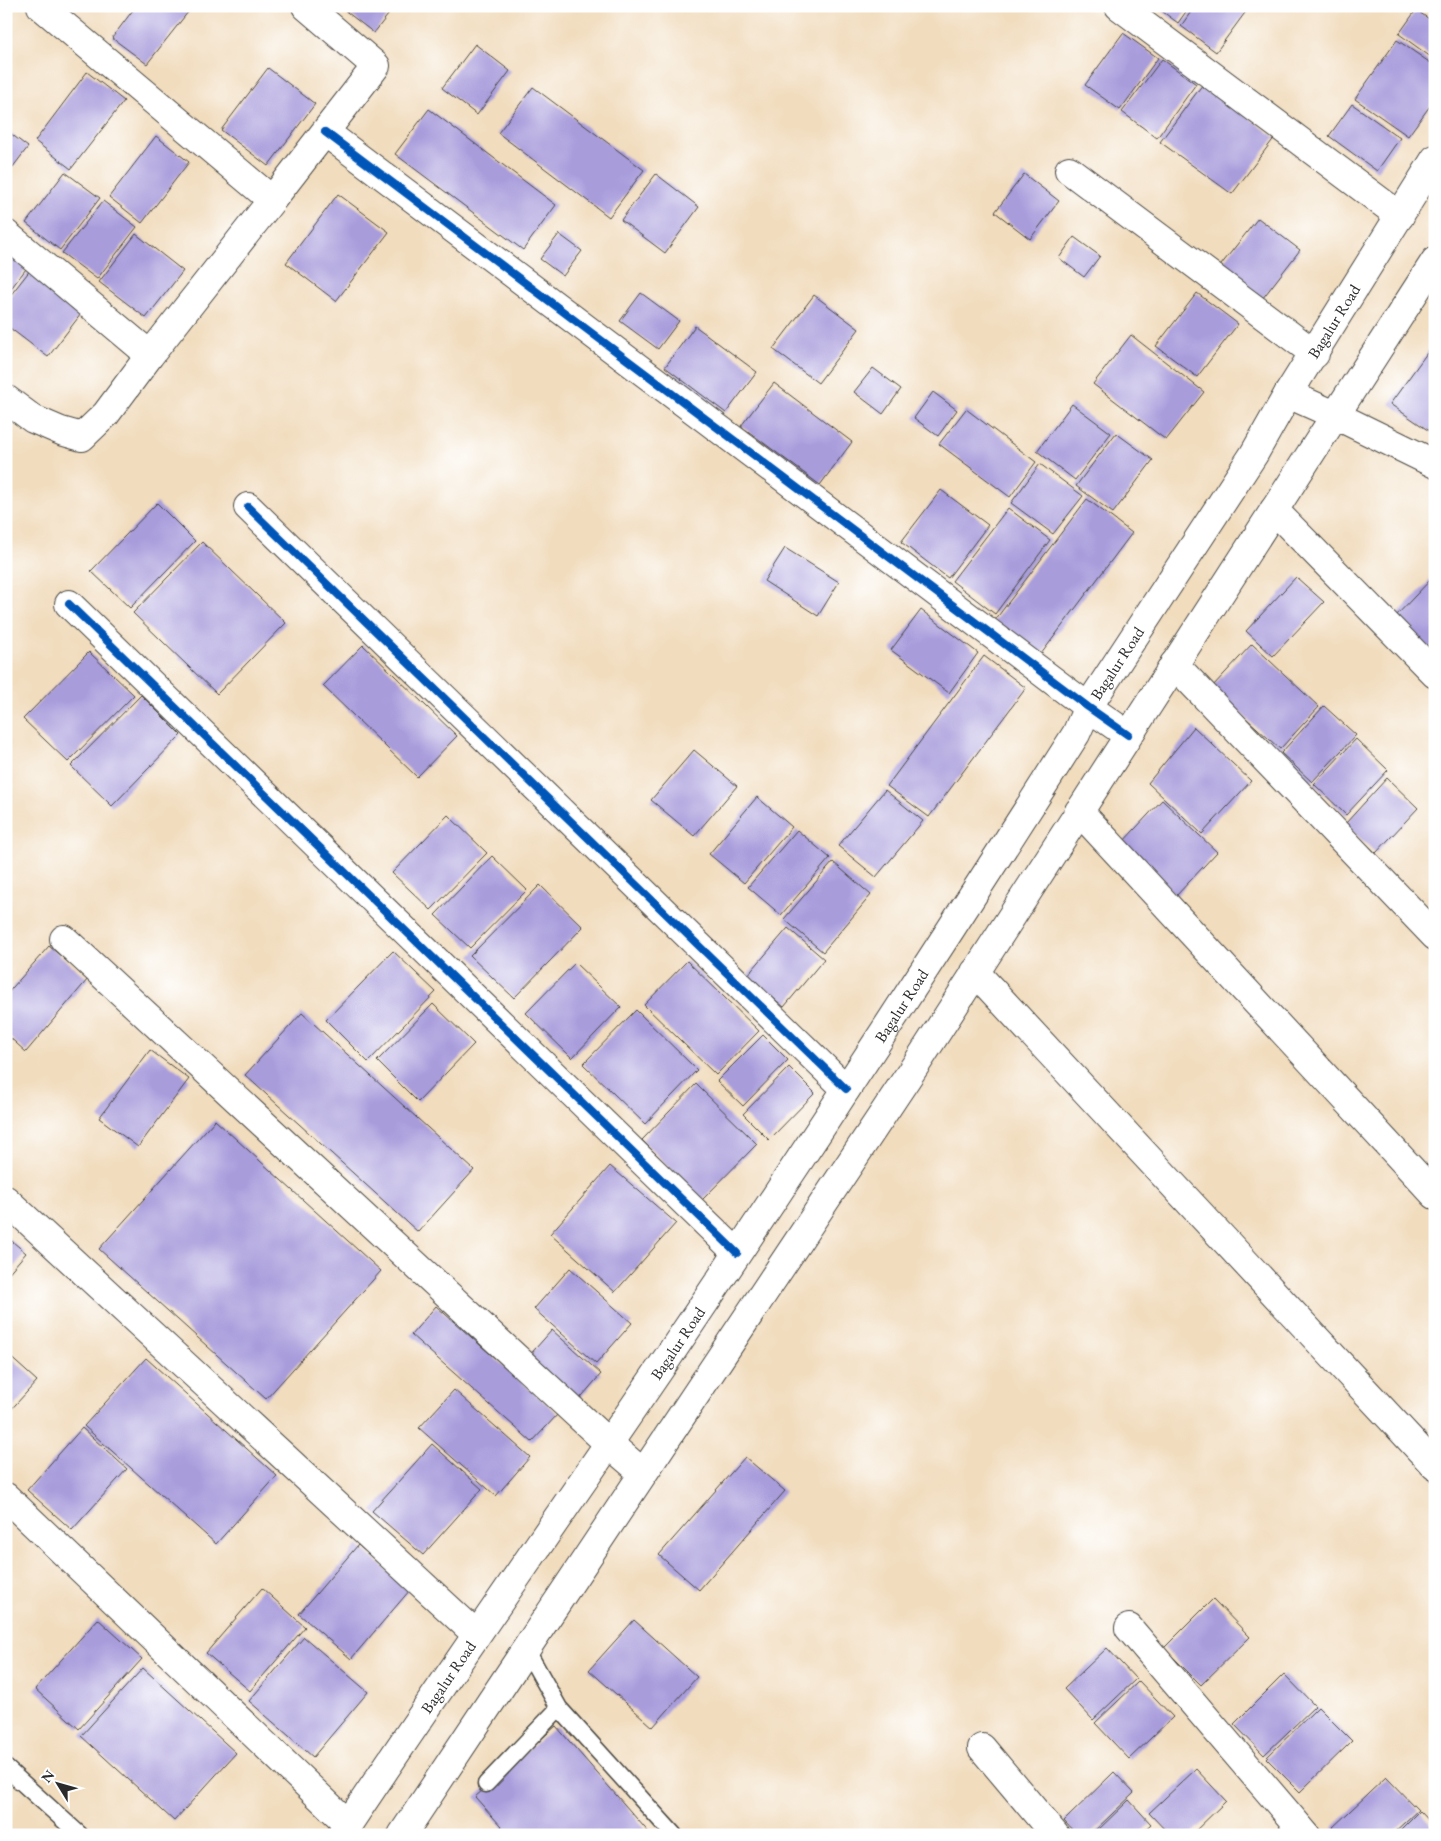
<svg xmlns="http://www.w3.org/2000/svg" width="1441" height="1841" font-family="'EB Garamond',serif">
<rect width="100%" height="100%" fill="#fff"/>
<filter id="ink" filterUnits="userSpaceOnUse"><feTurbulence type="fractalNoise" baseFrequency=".02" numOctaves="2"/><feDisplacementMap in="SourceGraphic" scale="10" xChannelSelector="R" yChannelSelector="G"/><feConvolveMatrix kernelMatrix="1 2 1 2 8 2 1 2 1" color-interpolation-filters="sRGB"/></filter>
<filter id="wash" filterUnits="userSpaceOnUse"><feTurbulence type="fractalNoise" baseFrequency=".0096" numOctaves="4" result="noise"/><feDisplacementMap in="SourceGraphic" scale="20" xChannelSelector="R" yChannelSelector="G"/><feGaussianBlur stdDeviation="1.12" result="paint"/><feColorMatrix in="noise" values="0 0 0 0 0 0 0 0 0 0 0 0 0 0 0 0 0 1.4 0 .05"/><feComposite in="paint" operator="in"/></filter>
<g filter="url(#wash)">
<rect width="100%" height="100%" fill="#f1dcbd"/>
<g id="blocks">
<path fill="#a89cdb" d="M136,6l56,1 -45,57 -35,-26z
M339,6h56l-21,27z
M1155,6h35l-12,17z
M1195,6h55l-34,46 -35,-26z
M1416,10l19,13v37l-36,-26z
M1123,33l35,25 -38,52 -35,-25z
M1397,40l38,26v33l-27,37 -53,-37z
M475,44l35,27 -33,44 -35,-27z
M1162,59l34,25 -39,54 -35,-26z
M268,68l47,36 -47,62 -47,-36z
M87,72l37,29 -53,68 -36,-28z
M1203,84l72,53 -43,57 -72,-52z
M533,87l111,83 -35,47 -111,-84z
M1352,104l48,34 -23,33 -48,-35z
M429,109l127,96 -33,45 -128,-96z
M6,130l22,17 -22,29z
M156,136l33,26 -47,61 -33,-26z
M65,172l35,26 -40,52 -34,-27z
M656,174l43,33 -34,46 -44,-33z
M1024,174l35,27 -29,38 -35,-27z
M338,194l51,38 -53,69 -50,-38z
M103,201l34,26 -40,52 -35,-26z
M1258,218l42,32 -41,53 -42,-33z
M136,234l47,37 -37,47 -47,-36z
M559,234l23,17 -19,25 -23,-17z
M1074,237l26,19 -16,21 -25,-19z
M6,247l23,18 -23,30z
M31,269l53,41 -36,47 -42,-32v-24z
M641,293l38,28 -21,28 -38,-28z
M1197,293l41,31 -41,53 -41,-31z
M814,295l45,34 -41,54 -45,-34z
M695,326l62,46 -31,41 -61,-46z
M1131,335l73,57 -38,48 -73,-56z
M1435,342v93l-45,-31z
M873,368l28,21 -18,25 -29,-22z
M774,383l78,59 -32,43 -79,-59z
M933,392l24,18 -19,26 -24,-18z
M1072,404l39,29 -36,47 -38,-29z
M966,409l70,53 -26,35 -71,-53z
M1116,433l37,27 -40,53 -37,-27z
M1040,464l43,32 -30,38 -42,-31z
M941,490l47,35 -40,53 -47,-36z
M1087,499l45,34 -94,125 -46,-34z
M157,503l38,38 -65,67 -39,-37z
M1008,508l42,32 -55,74 -43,-33z
M202,542l84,81 -69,71 -84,-81z
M785,548l54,34 -21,34 -54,-35z
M1435,575v68l-6,6 -34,-32z
M1296,577l28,25 -51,54 -27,-25z
M921,610l57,43 -29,40 -58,-43z
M1252,644l67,63 -39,42 -68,-62z
M363,645l94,91 -40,41 -94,-91z
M89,652l45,43 -66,67 -45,-43z
M984,656l42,32 -97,129 -42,-31z
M141,695l40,40 -69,71 -41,-40z
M1324,706l32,29 -44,47 -31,-29z
M1194,727l57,54 -49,53 -54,-51z
M1356,739l32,31 -42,45 -32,-31z
M694,750l43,36 -43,50 -43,-36z
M1387,778l31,30 -42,45 -31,-29z
M885,790l38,31 -47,56 -38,-31z
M757,797l35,30 -48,56 -35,-29z
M1162,800l55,52 -41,44 -55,-52z
M448,815l39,38 -56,57 -39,-37z
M797,830l33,28 -49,57 -33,-28z
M492,856l35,34 -57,58 -35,-33z
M833,862l38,33 -48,57 -39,-33z
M540,885l43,42 -69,71 -44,-42z
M788,928l36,31 -40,48 -37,-31z
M49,946l39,33 -62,73 -20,-18v-39z
M393,951l43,41 -68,70 -42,-42z
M687,961l72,70 -43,44 -72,-70z
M575,963l46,44 -49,51 -46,-45z
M433,1004l41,40 -56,58 -41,-41z
M636,1010l61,60 -52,54 -62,-60z
M302,1013l172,157 -56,62 -173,-157z
M763,1035l25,25 -45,46 -26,-25z
M150,1050l39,29 -51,68 -39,-29z
M789,1067l26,26 -46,47 -26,-26z
M696,1084l61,60 -55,56 -60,-60z
M215,1120l166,151 -115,128 -167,-150z
M610,1166l66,57 -61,69 -65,-58z
M6,1236l20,17 -20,23z
M570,1268l62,55 -36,41 -62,-55z
M436,1306l122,108 -26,28 -121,-107z
M552,1330l49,44 -24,28 -50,-44z
M6,1353l31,28 -31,34z
M146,1358l131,118 -61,68 -132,-118z
M454,1390l76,67 -34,39 -77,-68z
M82,1428l45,41 -55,61 -45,-40z
M432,1444l50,45 -59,66 -51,-44z
M745,1457l40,34 -86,99 -40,-35z
M358,1545l52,45 -59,69 -52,-45z
M262,1588l43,39 -55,64 -44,-38z
M1213,1599l37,38 -49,48 -37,-37z
M98,1619l44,40 -63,70 -44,-40z
M634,1620l63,57 -44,50 -64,-57z
M304,1637l64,55 -55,65 -64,-56z
M1107,1648l29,31 -43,41 -29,-31z
M143,1668l93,85 -62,68 -93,-85z
M1284,1674l31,32 -51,49 -30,-31z
M1139,1681l34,36 -44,42 -34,-36z
M1318,1707l34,34 -52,51 -34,-34z
M556,1726l95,109h-142l-34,-38z
M1196,1769l30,32 -35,34h-21l-21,-22z
M1114,1772l20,21 -44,42h-13l-13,-14z
M1386,1777l32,33 -27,25h-53l-6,-7z
M1129,1800l22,24 -12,11h-46z
M1419,1811l16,17v7h-40z"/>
</g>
</g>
<g filter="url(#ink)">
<use href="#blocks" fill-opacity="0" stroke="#494641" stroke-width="1"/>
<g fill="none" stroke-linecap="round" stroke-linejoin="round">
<defs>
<path id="service" d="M526,1649l33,59 115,127
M6,1768l74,67
M486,1784l73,-76"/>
<path id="minor" d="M41,6l231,194 104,-134 -70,-60
M1119,6l281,210
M325,132l763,575 40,28
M1069,170l246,184
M6,234l144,121 122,-155
M1288,394l47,21 100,49
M6,399l27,20 28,12 21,6 24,-23 44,-59
M248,507l598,582
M1274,510l161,164
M69,604l668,649
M1174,664l261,272
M1079,811l356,384
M64,939l544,504 35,30
M975,972l460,494
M6,1200l470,434
M6,1497l342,327
M1129,1628l177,207
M982,1748l73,87"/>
<g id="secondary">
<path id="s1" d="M341,1835c107,-161 218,-318 327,-478 139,-206 275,-414 408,-623l12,-27 166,-253 34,-60 147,-235"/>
<path d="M402,1835l517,-775 516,-799"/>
</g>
</defs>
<use href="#service" stroke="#494641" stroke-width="19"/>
<use href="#minor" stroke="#494641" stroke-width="30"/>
<use href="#secondary" stroke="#494641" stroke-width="30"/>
<use href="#service" stroke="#fff" stroke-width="16"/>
<use href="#minor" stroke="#fff" stroke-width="28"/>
<use href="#secondary" stroke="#fff" stroke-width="28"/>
<defs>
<path id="cycleway" d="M325,132l763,575 40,28
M248,507l598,582
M69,604l668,649"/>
</defs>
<use href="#cycleway" stroke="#fff" stroke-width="11"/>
<use href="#cycleway" stroke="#0057b8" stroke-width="8"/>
</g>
</g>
<g text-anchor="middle" stroke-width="5" stroke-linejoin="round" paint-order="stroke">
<g font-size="16" fill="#2b2b2b" stroke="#fff">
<text dy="6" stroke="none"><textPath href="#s1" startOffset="1811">Bagalur Road</textPath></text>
<text dy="6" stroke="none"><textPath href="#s1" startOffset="1406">Bagalur Road</textPath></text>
<text dy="6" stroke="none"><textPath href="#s1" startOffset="1001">Bagalur Road</textPath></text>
<text dy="6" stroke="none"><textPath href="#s1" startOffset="596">Bagalur Road</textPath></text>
<text dy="6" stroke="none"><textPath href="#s1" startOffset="191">Bagalur Road</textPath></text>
</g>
</g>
<rect width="1441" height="1841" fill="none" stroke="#fff" stroke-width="25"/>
<g transform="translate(58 1784) rotate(307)" stroke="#ffffff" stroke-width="4" paint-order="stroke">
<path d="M0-4L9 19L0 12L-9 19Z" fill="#2b2b2b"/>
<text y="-8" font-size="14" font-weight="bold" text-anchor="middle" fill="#2b2b2b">N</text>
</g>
</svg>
